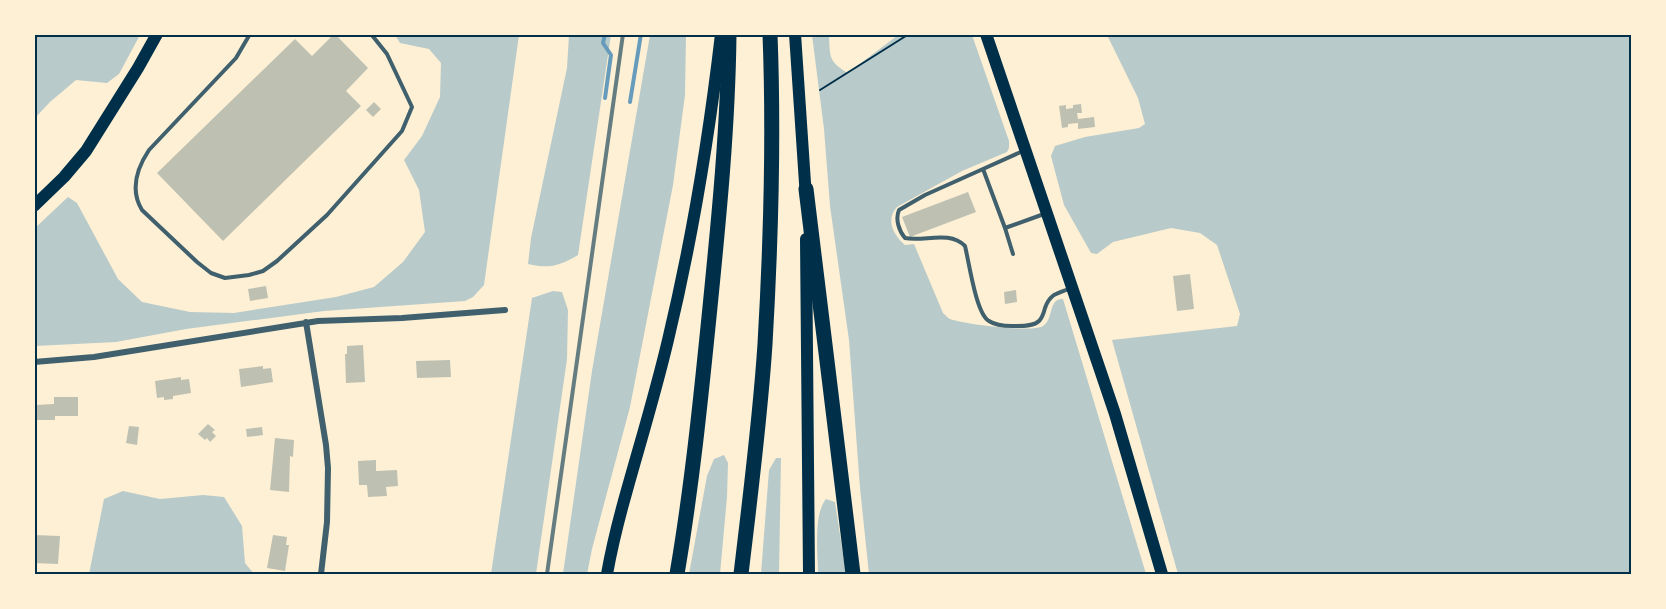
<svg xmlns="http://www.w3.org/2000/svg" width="1666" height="609" font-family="'Archivo Narrow',sans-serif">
<rect width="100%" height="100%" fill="#fdf0d5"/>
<path fill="#b9caca" d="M35,34h105v1l-21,39 -12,9 -31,-3 -26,22 -15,16z
M395,35h124l-35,250 -11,12 -8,4 -141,10 -138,18 -70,13 -81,4v-118l33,-31 9,6 41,76 24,23 48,10 44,1 102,-16 38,-10 29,-25 22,-30 -6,-42 -15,-30 18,-24 18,-39 1,-34 -12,-14 -29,-6z
M569,35h42l-33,220c-19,11 -29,14 -50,9l3,-26 36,-170z
M650,35h36l-1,60 -12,90 -43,222 -38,142 -5,25h-24l29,-203z
M812,35h17c1,20 -1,27 19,38l50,-38h74l37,106v7l-2,4 -45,19 -65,36c-12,13 -3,29 8,38l9,-1 29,69c1,1 5,5 7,6 13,5 83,14 93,7 11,-7 5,-28 20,-27l83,275h-277l-9,-86 -11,-148 -19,-134 -6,-77z
M1107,35h524v539h-453l-66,-234 125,-14 3,-12 -23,-69 -17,-12 -29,-5 -58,14 -16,12 -6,-1 -27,-48 -13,-49 4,-10 30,-9 54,-9 6,-4 -7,-26z
M553,291l9,1 6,18 -1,49 -31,215h-45l41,-276z
M724,455l4,8 -1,34 -7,77h-31l18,-98 7,-17z
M776,458h5l-2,116h-18l8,-104z
M123,491l37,8 43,-4 21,2 18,29 3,37 9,11h-165l15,-75z
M826,499l9,3 11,72h-28c0,-20 -5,-59 8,-75z"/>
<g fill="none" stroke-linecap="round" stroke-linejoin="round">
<path stroke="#669bbc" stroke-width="4" d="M605,34l-2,9 8,12 -6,43
M630,102l11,-68"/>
</g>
<path fill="#bec0b2" d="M334,34h1l33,34 -22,23 15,15 -138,135 -66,-68 138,-134 17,17z
M374,102l7,7 -8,8 -7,-7z
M1081,104l1,9h-5l1,6 16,-2 1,10 -17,2v-6l-10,1v3l-6,1 -3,-22 7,-1v4l7,-1v-3z
M968,192l8,20 -66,25 -8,-20z
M1190,274l4,35 -17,2 -4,-35z
M266,286l2,12 -18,3 -2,-12z
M1016,290l1,12 -12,2 -1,-12z
M363,345l2,37 -19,1 -1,-29h2v-8z
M450,360l1,17 -34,1 -1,-17z
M263,366v3l8,-1 2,14 -32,5 -2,-18z
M181,377v3l8,-1 2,14 -18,3v3l-9,1v-3l-7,1 -2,-17z
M54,397h24v19h-23v4h-19v-15l18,-1z
M208,424l7,6 -3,2 4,4 -6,6 -3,-4 -2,2 -7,-6z
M129,426l10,1 -2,18 -11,-2z
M262,427l1,8 -16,2 -1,-8z
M275,438l19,2 -1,17 -3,-1 -1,36 -19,-2z
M376,460v11l21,-1 1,16 -12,1 1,9 -19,1 -1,-12h-8l-1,-24z
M34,535l26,1 -2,28 -24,-1z
M273,535l14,2 -1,8h3l-4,26 -18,-3z"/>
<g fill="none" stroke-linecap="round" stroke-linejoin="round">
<path stroke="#003049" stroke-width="2" d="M820,90l89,-56"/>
<path stroke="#3f606c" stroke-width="4" d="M250,34l-14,24 -87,92c-12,18 -19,40 -7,60l55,52 14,11 14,5 24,-3 14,-4 14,-10 50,-46 75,-84 10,-24 -25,-53 -16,-20
M1023,151l-40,18 22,59 39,-14
M983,169l-58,26 -26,15c-4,9 0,21 6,28 19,4 44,-8 60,8 4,16 11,68 24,75 6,4 16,5 23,5 8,0 21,1 27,-5 3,-3 5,-9 6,-13 5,-14 11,-14 24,-19
M1005,228l8,26"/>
<path stroke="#3f606c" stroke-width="6" d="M306,322l20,123 2,23 -1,54 -6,52
M34,362l60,-5 224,-36 84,-3 103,-8"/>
<path stroke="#003049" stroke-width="12" d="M795,34l11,164
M986,34l129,380 47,160
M34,206l30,-29 22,-26 52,-83 19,-34
M806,239l3,335
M607,574c5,-28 12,-56 20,-84 14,-50 29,-99 41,-150 24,-100 41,-203 53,-306"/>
<path stroke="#003049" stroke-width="15" d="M806,189l47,385
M677,574c15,-88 24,-177 33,-267 9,-90 18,-181 19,-273
M741,574c9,-76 19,-153 24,-230 6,-103 9,-206 5,-310"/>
<path stroke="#657d81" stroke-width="4" d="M547,574l76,-540"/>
</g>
<rect width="1666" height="609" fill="none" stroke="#fdf0d5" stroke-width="72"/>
<rect x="36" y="36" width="1594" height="537" fill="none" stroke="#003049" stroke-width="2"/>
</svg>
